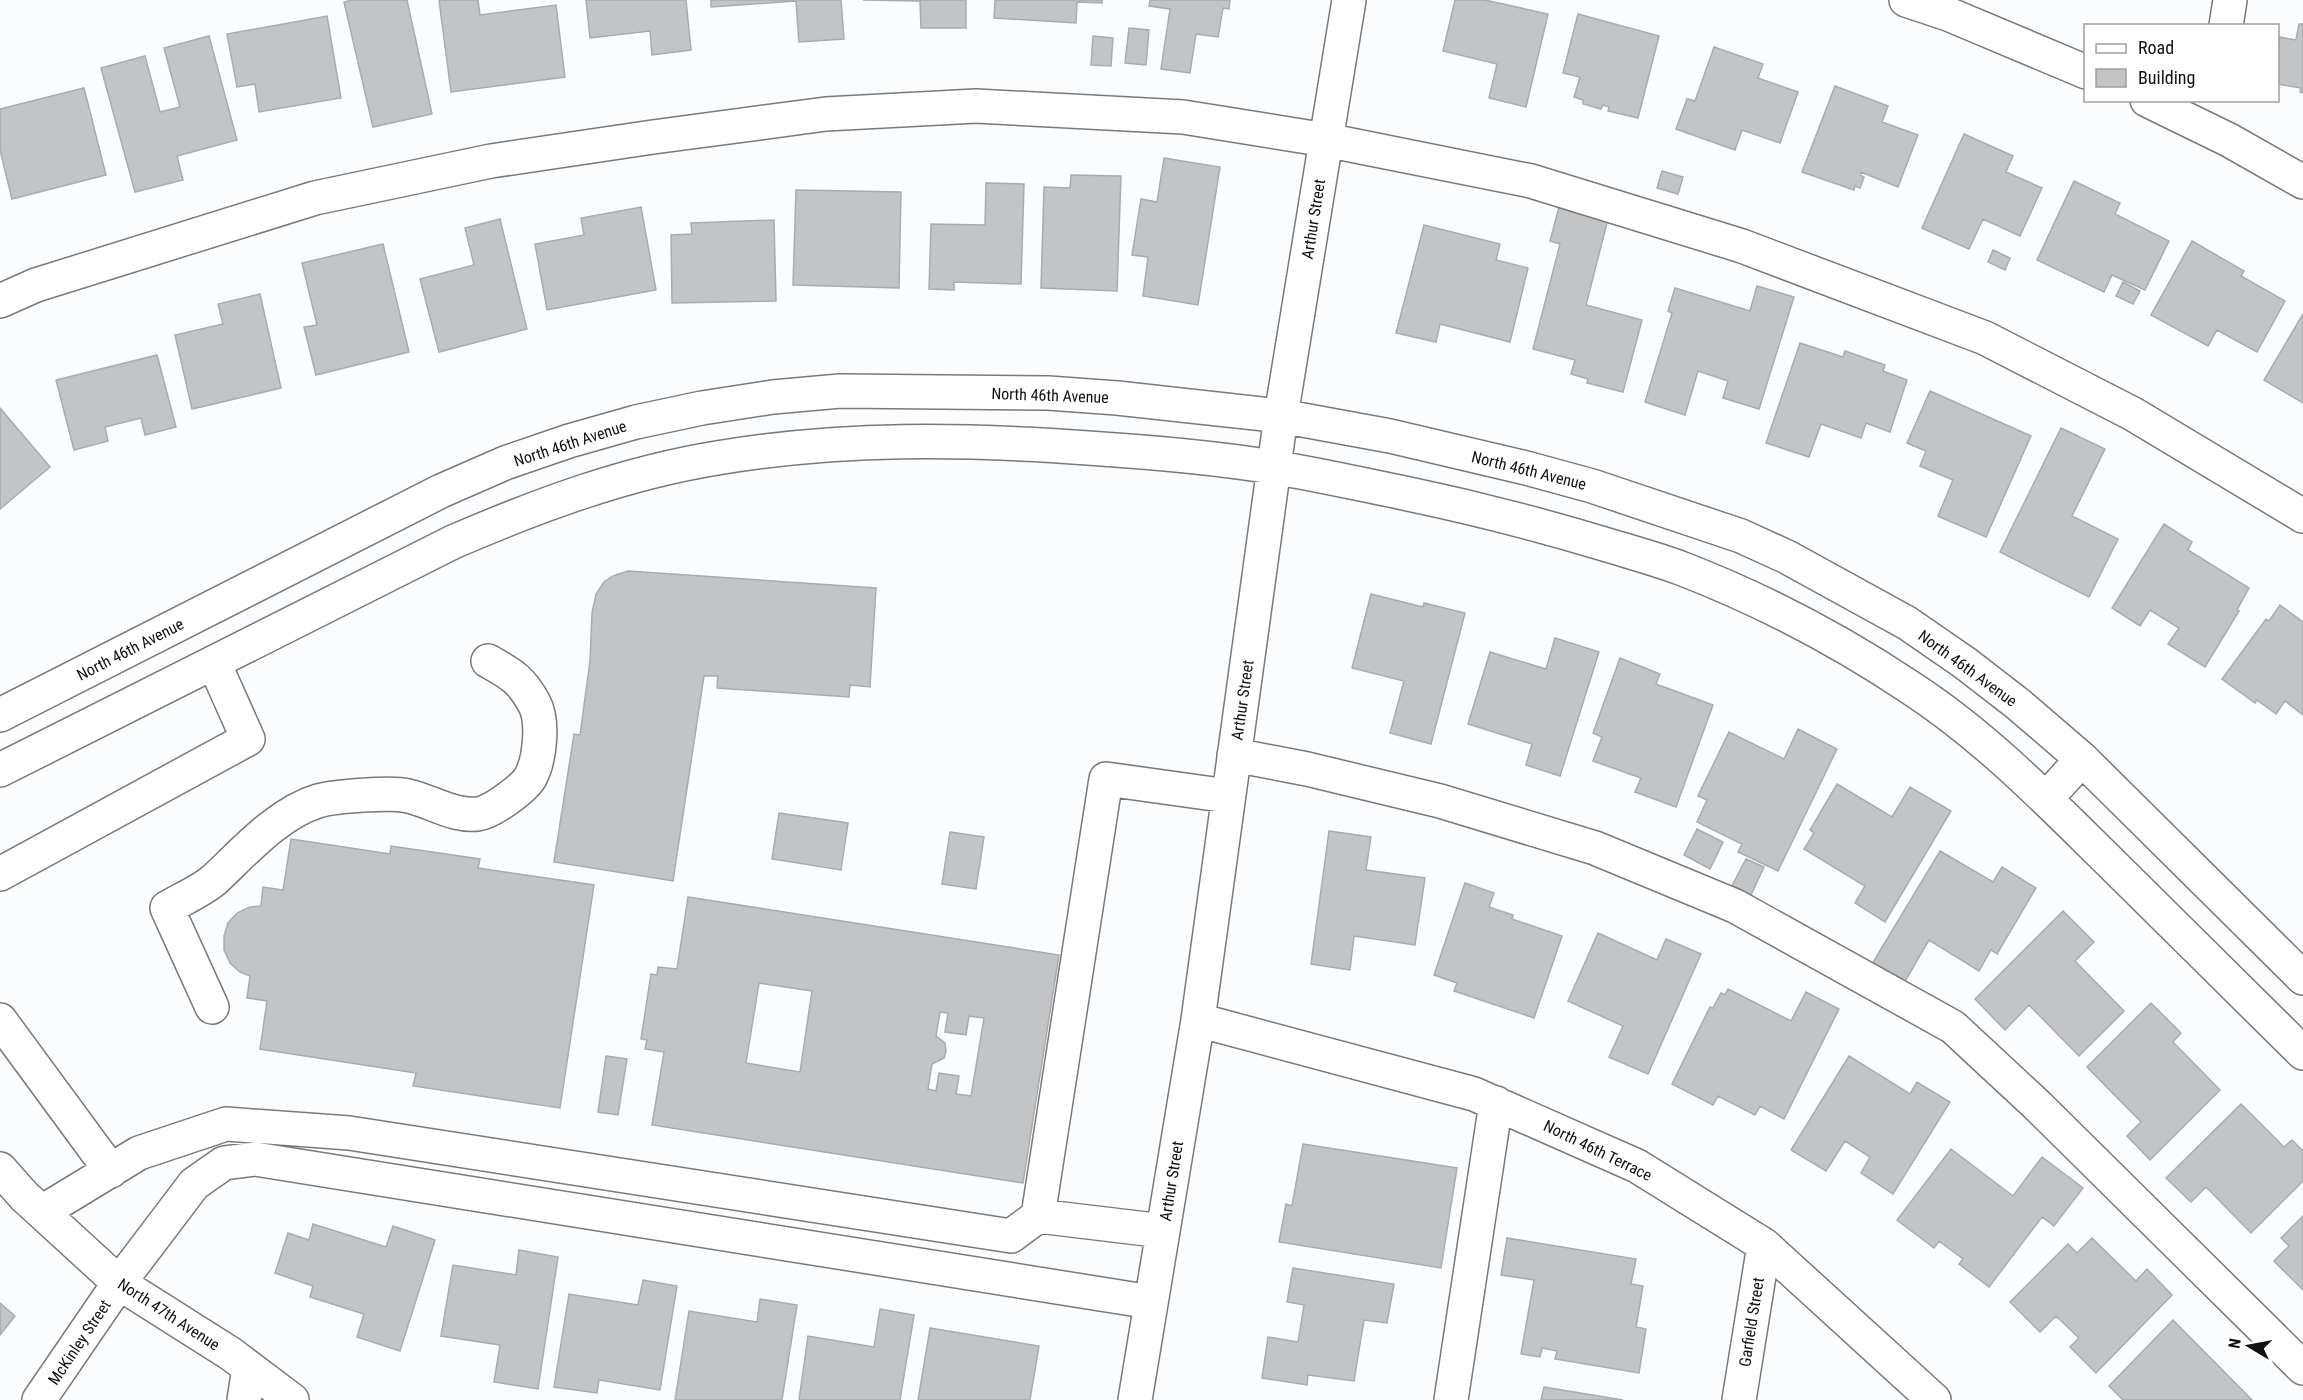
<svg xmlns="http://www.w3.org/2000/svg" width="2303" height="1400" font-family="'Roboto Condensed',sans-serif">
<rect width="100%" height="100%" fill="#fafcfd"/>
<path fill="#c2c4c5" stroke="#aaabad" stroke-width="1.5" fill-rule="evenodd" d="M352,0h55l25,114 -59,13 -29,-125z
M439,0h39l2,15 76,-10 9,72 -114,15z
M586,0h100l5,50 -39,5 -2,-24 -60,7z
M711,0h130l3,39 -45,3 -3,-41 -85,6z
M863,0h103v28h-45l-1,-27z
M995,0h107v3l-25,-1 -1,21 -82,-5z
M1150,0h80l-1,9 -6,-1 -5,29 -22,-3 -6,39 -29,-4 9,-60 -21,-3z
M1455,0h30l63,14 -22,93 -37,-9 8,-34 -54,-13z
M1578,14l81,22 -21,82 -30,-7 1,-4 -6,-2 -2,4 -18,-5v-4l-9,-3 6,-20 -17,-4z
M327,16l14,82 -82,14 -4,-28 -18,3 -10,-53z
M2299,24h4v69l-3,-1 1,-4 -23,-4 1,-47 17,3z
M1129,28l20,2 -3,35 -21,-2z
M209,36l28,104 -60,16 6,24 -48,12 -34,-124 44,-12 15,56 20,-5 -16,-59z
M1093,36l20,2 -2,28 -20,-1z
M1714,47l49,17 -5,14 40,14 -18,51 -38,-13 -7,20 -59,-21 11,-30 8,2z
M1835,86l53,20 -6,16 36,13 -20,52 -37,-15 -1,3 4,2 -4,11 -5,-2 -1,4 -52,-18z
M84,88l22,87 -94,24 -12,-49v-41z
M1964,134l49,22 -7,16 36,16 -22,48 -37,-17 -14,30 -47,-21z
M1164,158l56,9 -22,138 -55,-9 5,-39 -16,-2 9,-56 16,3z
M1662,171l21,6 -5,17 -21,-6z
M1071,175l50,1 -4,115 -76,-3 3,-101 26,1z
M2074,181l46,22 -5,11 54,27 -24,49 -33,-15 -8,17 -67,-32z
M986,183l38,1 -3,100 -67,-2v8l-25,-1 2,-65 54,1z
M796,190l105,2 -2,96 -106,-3z
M641,207l15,83 -109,20 -12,-66 49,-9 -3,-17z
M1559,207l49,12 -22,86 56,15 -19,72 -36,-9 1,-4 -17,-5 4,-14 -42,-11 27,-105 -10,-3z
M500,219l27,110 -88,23 -19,-73 54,-14 -9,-37z
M774,220l2,81 -104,2 -1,-68 21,-1 -1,-11z
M1424,225l76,19 -4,16 32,8 -18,74 -70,-18 -4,18 -40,-9z
M2192,241l52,30 -3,5 44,25 -28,51 -40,-22 -9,16 -57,-31z
M383,244l26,108 -93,23 -12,-48 13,-2 -15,-62z
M1993,250l17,8 -5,12 -17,-8z
M2123,282l17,9 -7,13 -17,-8z
M1757,286l37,11 -35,112 -36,-11 5,-17 -30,-10 -13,44 -40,-13 27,-89 -4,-2 7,-23 75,23z
M260,294l21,94 -89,21 -17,-74 48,-11 -5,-20z
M2303,314v89l-39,-23z
M1800,343l43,14 2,-6 40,14 -2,6 24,9 -17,52 -24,-9 -5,15 -40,-14 -12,33 -43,-14z
M157,355l19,72 -31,8 -4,-17 -36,9 3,14 -34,9 -18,-70z
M1930,391l101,45 -45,101 -48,-21 15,-36 -33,-14 6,-15 -19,-8z
M0,408l50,59 -50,42z
M2061,428l44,21 -33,67 46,23 -29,58 -89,-45z
M2164,524l28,18 -4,8 61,38 -12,22 2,1 -34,56 -37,-23 11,-16 -29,-18 -10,16 -28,-18z
M628,571l248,17 -6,99 -20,-2 -1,12 -132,-9 1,-12h-14l-31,205 -119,-19 20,-128 6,1 10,-74 2,-48 4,-19 8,-12 9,-6z
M1371,594l52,13 1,-4 41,10 -34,131 -41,-11 14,-52 -52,-13z
M2280,605l23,17v93l-18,-14 -9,13 -19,-14 -2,3 -33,-24 44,-60 3,2z
M1555,638l44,14 -39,124 -34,-11 6,-21 -64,-20 22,-72 56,17z
M1620,658l40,16 -4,10 57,21 -37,102 -41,-15 6,-14 -48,-17 9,-24 -9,-4z
M1798,729l39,20 -59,122 -40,-19 4,-8 -45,-22 10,-22 -9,-4 31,-64 55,27z
M1837,784l55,33 18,-30 41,24 -66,111 -30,-19 10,-17 -61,-37 10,-16 -4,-3z
M779,813l69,10 -7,47 -69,-11z
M1697,829l26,13 -13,27 -26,-14z
M1329,831l42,6 -5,33 59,8 -10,67 -61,-9 -4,34 -39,-6z
M950,832l34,5 -8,52 -34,-5z
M291,839l99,15 1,-8 89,13 -2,9 116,17 -34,223 -147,-22 3,-13 -156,-24 7,-48 -20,-3 3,-22 -10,-4 -10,-9 -6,-13v-14l4,-13 9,-10 13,-6 11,-1 2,-19 20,3z
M1940,851l53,31 9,-15 34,21 -39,66 -6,-4 -12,21 -50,-31 -25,43 -32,-19z
M1746,859l18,8 -13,28 -19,-9z
M1465,883l29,10 -5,14 24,8 -1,4 50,17 -28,82 -80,-27 3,-8 -23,-8z
M688,897l371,58 -36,228 -371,-58 12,-73 -19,-3 2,-9 -6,-1 10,-65 6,1 1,-8 19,2zM759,983l53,8 -12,81 -54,-9zM940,1012l8,1 -3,19 21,3 3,-19 15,2 -13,78 -15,-2 3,-18 -20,-3 -3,18 -8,-2 4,-25 12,-6 2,-7 -1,-8 -9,-7z
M2063,911l31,31 -19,19 49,50 -45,45 -50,-51 -24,25 -30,-31z
M1598,933l59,27 9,-21 35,15 -53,120 -39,-17 14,-31 -55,-25z
M1728,989l63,32 15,-29 33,17 -55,110 -24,-13 -5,9 -37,-19 -5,9 -41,-21 38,-77 3,1 8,-15 4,2z
M2151,1003l30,30 -8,9 47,48 -70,70 -23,-24 14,-14 -54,-55z
M606,1056l21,3 -9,56 -20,-3z
M1849,1056l61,38 7,-12 33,20 -57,92 -32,-21 9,-16 -25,-16 -19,30 -35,-21z
M2241,1104l43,43 8,-7 11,11v30l-52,52 -45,-46 -15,15 -25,-24z
M1303,1144l154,24 -16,100 -162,-26 7,-38 6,2z
M1951,1149l62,47 29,-39 41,31 -29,38 -12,-9 -53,70 -30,-23 4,-5 -24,-18 -5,7 -37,-28z
M2303,1216v74l-29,-29 15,-15 -8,-8z
M313,1224l73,23 7,-21 42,14 -35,111 -43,-14 7,-23 -54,-17 3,-11 -38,-13 13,-40 21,7z
M1507,1238l129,21 -5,25 12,2 -7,41 10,2 -7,44 -84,-14 2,-8 -15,-3 -2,9 -19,-3 13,-74 -33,-5z
M2092,1238l44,43 11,-12 25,26 -76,78 -26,-26 9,-9 -23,-22 -16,16 -30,-30 58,-58 9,9z
M519,1250l39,7 -20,132 -44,-7 6,-37 -59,-9 12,-71 63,10z
M1293,1268l101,16 -7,39 -23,-3 -10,61 -46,-6 -1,10 -45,-7 6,-41 30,5 6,-37 -17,-3z
M643,1280l34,6 -17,104 -61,-10 -2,13 -43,-6 15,-93 69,11z
M760,1299l37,6 -15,95h-107l14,-89 68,11z
M0,1303l15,13 -15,19z
M880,1309l34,6 -14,85h-101l9,-64 66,11z
M2173,1320l79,80h-129l-14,-14z
M930,1328l109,18 -9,54h-112z
M1544,1387l79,13h-82z"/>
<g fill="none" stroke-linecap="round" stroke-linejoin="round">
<defs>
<path id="minor" d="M1906,0l42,14 138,58
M2226,26l4,-26
M2147,100l82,40 74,42
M0,301l36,-16 279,-87 176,-37 162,-24 173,-23 150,-8 207,11 143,23 205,41 211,65 243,92 148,76 170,102
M0,715l441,-224 64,-28 64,-22 67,-19 66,-14 71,-11 67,-6 208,2 69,5 164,18 109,20 136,32 66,18 149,50 46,21 120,66 58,40 53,41 64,55 221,219
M1234,755l73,14 133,32 155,47 140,58 218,121 84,78 266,263
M0,770l453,-228c86,-37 172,-69 264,-84 126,-21 245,-19 371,-10 61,4 123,9 184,19 44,7 88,17 132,26 67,14 134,31 200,51 26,8 53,15 79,25 80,31 156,71 228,119 75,49 137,113 201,176 64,63 127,126 191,189
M2046,799l36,-40
M0,874l248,-135 -34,-76
M212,1007l-45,-99c15,-9 34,-17 47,-28 29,-27 64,-67 104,-79 17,-5 74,-9 90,-5 23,5 46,21 70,18 14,-2 45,-25 52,-36 10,-18 14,-57 4,-75 -13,-24 -23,-29 -46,-42
M0,1020l111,151
M1198,1020l276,74 163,72 127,79 170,155
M0,1169l24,27 95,87 112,71 61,46
M42,1212l97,-59 87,-29 123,9 662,103 27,-20 125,15
M1038,1216l68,-437 122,17
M39,1400l80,-117 75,-99 30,-21 31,-4 896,143
M244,1400l5,-32
M1135,1400l63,-380 83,-604 68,-416
M1451,1400l45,-297
M1739,1400l25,-155"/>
</defs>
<use href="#minor" stroke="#78797b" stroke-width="36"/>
<use href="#minor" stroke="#fff" stroke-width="33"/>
</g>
<g text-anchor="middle" stroke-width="4.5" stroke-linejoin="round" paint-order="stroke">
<g font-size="16" fill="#0f1010" stroke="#fff">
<text transform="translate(1313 219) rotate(-81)" y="6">Arthur Street</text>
<text transform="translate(1050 395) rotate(2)" y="6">North 46th Avenue</text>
<text transform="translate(570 443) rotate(-18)" y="6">North 46th Avenue</text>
<text transform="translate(1529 470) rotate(14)" y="6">North 46th Avenue</text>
<text transform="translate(130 649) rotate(-27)" y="6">North 46th Avenue</text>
<text transform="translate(1968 668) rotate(36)" y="6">North 46th Avenue</text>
<text transform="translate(1242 700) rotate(-82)" y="6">Arthur Street</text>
<text transform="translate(1598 1150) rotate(26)" y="6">North 46th Terrace</text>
<text transform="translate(1171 1181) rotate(-81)" y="6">Arthur Street</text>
<text transform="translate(169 1314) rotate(33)" y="6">North 47th Avenue</text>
<text transform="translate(1751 1322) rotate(-81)" y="6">Garfield Street</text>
<text transform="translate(79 1342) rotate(-56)" y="6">McKinley Street</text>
</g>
</g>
<rect x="2084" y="24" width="195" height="78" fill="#ffffff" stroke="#9f9f9f" stroke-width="1.5"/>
<rect x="2096" y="44" width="30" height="9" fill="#ffffff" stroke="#9f9f9f" stroke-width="1.5"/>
<text x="2138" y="54" font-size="18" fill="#0f1010">Road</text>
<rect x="2096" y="69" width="30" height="18" fill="#c2c4c5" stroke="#9f9f9f" stroke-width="1.5"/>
<text x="2138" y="84" font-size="18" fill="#0f1010">Building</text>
<g transform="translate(2249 1346) rotate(280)" stroke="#ffffff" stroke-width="4.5" paint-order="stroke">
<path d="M0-4.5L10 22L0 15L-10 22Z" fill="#0f1010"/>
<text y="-9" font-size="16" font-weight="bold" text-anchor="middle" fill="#0f1010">N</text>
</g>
</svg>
